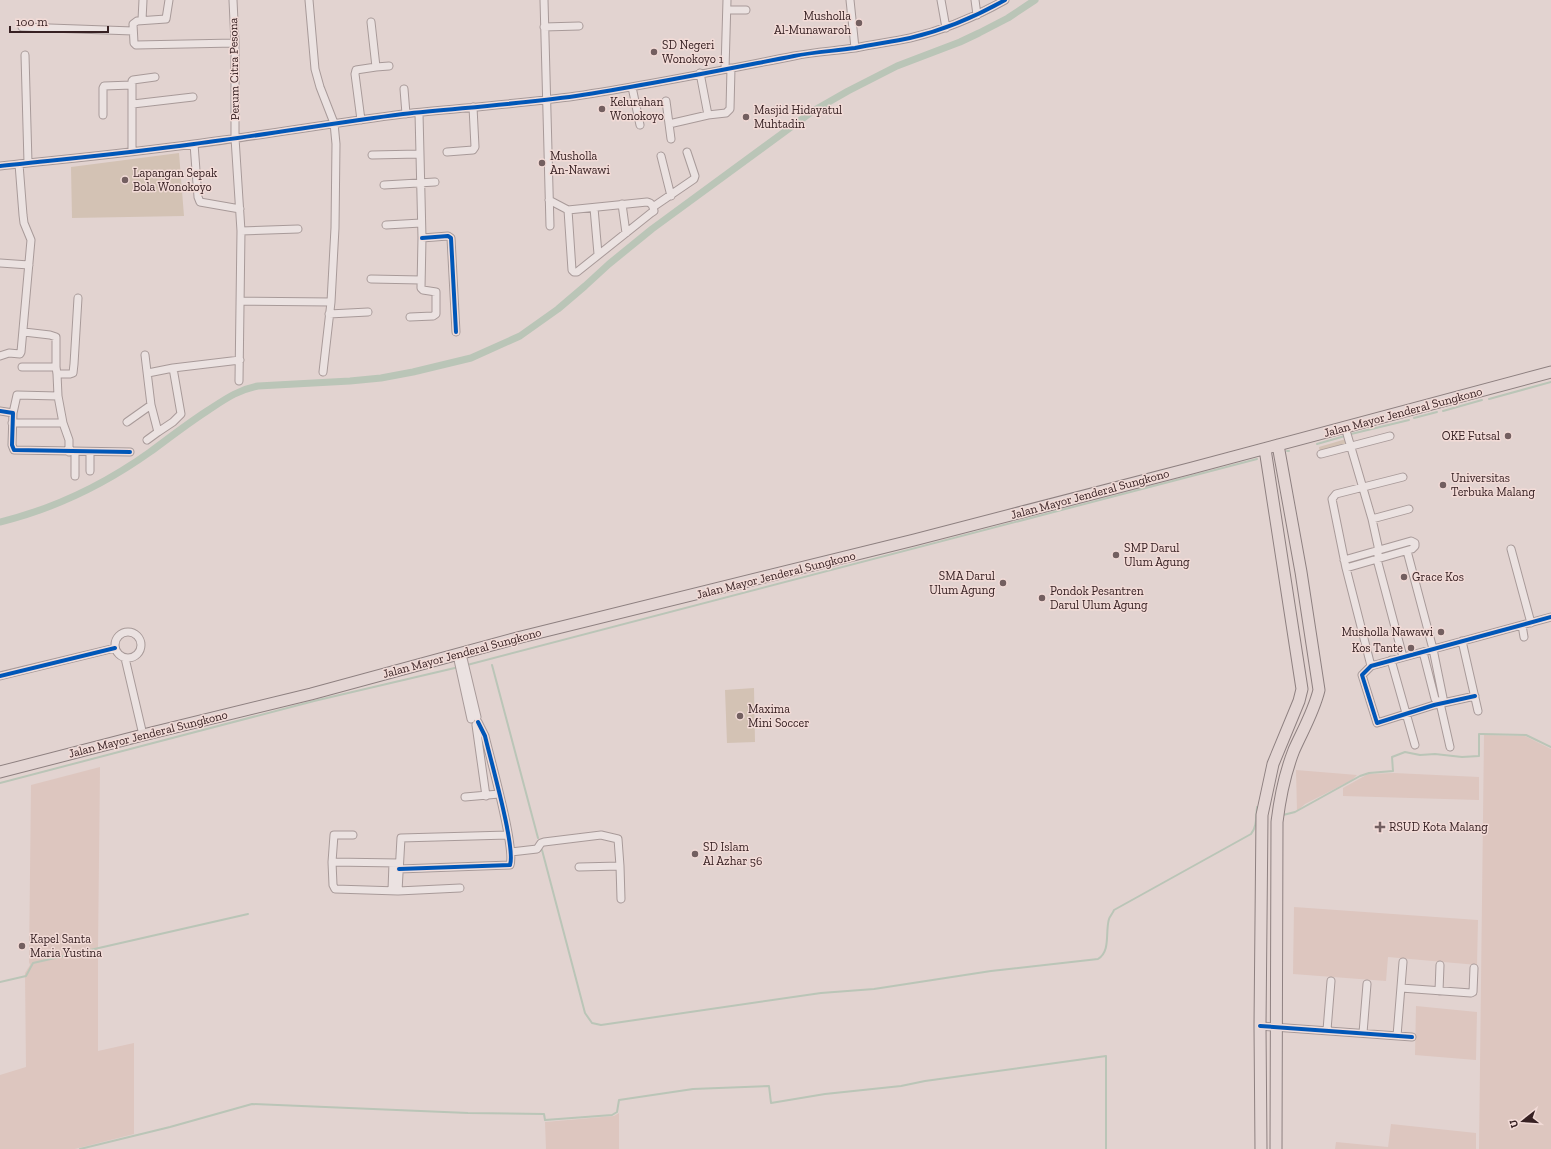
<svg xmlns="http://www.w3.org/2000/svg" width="1551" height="1149" font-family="'Zilla Slab',serif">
<rect width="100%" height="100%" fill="#e2d3d0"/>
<path fill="#ddc6bf" d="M1484,735l41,1 26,13v400h-72z
M100,767l-2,182v102l36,-8v91l-59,15h-75v-74l26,-8 -1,-94 5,-8 -1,-3 2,-177z
M1296,770l61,5 -5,5 -47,24 -8,7z
M1394,773l85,4v23l-136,-4v-8l25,-14z
M1294,907l184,13 -1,45 -89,-8 -2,24 -93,-7z
M1416,1006l61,6 -1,48 -61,-5z
M619,1113v36h-73l-1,-27 69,-6z
M1391,1124l85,9v16h-141l1,-7 52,5z"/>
<path fill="#d3c2b4" d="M179,153l5,63 -112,2 -1,-51z
M1346,439l1,5 -27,9 -1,-6z
M754,688l1,54 -28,1 -2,-53z"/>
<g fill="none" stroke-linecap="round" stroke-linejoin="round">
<path stroke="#bac5b7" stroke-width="2" d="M1489,399l62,-17
M1443,411l39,-11
M1414,418l23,-6
M1351,434l58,-14
M1317,444l28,-8
M1287,451h2
M467,665l790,-206
M492,665l46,173
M0,783l314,-82 145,-34
M1283,815l12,-3 65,-36 9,-3 24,-2 -1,-14 13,-5 15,3 15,-1 27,3 17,-1v-22h3l44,1 25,12
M542,850l43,163 7,10 9,2 220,-32 53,-4 117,-18 107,-12c13,-8 7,-27 11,-40 1,-3 4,-6 5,-9l137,-76c6,-7 5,-18 6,-27
M0,982l26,-6 7,-13 215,-49
M80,1149l90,-22 82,-23 216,9 76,1 1,6 67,-5 5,-3 2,-12 74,-11 76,-3 2,17 54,-9 76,-8 24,-5 181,-25v93"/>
<path stroke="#bac5b7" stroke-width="7" d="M0,522c53,-13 105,-38 150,-70 19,-14 37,-28 57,-41 17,-11 30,-21 51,-25l92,-5 31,-3 32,-6 58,-14 49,-22 38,-27 27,-23 24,-22 43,-35 161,-118 35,-20 49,-25 63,-24 19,-9 29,-15 27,-18"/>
<defs>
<path id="street" d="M169,0l-3,19 -29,2 -4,3 1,19 2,2 99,-2
M233,0l2,43v95l6,93 -2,150
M309,0l6,69 5,18 14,36 2,21 -1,84 -4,74 -8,70
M544,0l6,226
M850,0l5,48
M941,0l5,28
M975,0l2,15
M727,10h19
M142,20l1,-20
M22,27l111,4
M544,27l35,-1
M25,55l3,108
M376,67l13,-1
M725,69l2,-69
M632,87l8,38
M404,89l2,25
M666,101l5,38
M133,104l60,-7
M103,115v-27l1,-2 28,-1
M708,115l18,-2 4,-4 1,-41
M361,120l-6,-46 1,-4 20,-3 -5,-45
M669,124l39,-9 -8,-42
M194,144l4,53 2,5 40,7
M132,151v-70l1,-1 22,-3
M447,152l26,-2 2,-3 -2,-40
M372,155l47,-1
M661,156l10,40
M0,166c65,-7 130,-13 194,-22 70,-9 139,-21 209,-30 57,-6 116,-10 173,-18 73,-11 146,-26 218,-40 20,-4 40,-5 61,-8 18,-4 37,-6 55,-10 34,-8 65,-21 95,-38
M384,185l51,-3
M549,200l19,10
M647,202c5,1 6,4 7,9l-3,2 -74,59h-3l-2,-2 -4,-60z
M622,204l4,29
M653,207l41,-28 1,-3 -8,-24
M594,208l4,46
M386,225l35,-2
M241,231l57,-2
M422,238l26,-2 3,2 5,94
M0,263l29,2
M371,279l50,1
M241,301l90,1
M329,314l39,-2
M410,317l23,-1 3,-2v-22l-13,-2 -2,-2 1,-50 -3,-125
M24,332l26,3 6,2v30
M0,356l9,-3 11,1 1,-2 10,-112 -7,-17 -1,-8 -4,-51
M22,367h34l1,7h13l3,-1 1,-9 4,-66
M148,373l25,-5 67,-8
M57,374l1,22
M0,411l13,2 -1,32 2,5 116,2
M13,413l4,-18 41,1 5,27 6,17v12
M127,422l24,-17 -6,-50
M12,423h51
M1345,427l27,92 6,27v17l25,94
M158,432l15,-10 8,-8 -8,-46
M147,440l11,-8 -7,-27
M75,452v24
M90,452v19
M1321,454l69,-18
M1372,519l37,-10
M1511,549l20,74
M1407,551l26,98 10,49 -3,5
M1344,560l67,-19 4,2v3l-3,3 -66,19
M1522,625l2,12
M115 645a13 13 0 1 1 26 0a13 13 0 1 1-26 0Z
M1462,641l16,70
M1423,652l12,47 5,4 10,44
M462,654l15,63
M457,655l14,64
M125,658l18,77
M1391,660l24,85
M1371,666l-25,-98 -14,-69 4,-5 67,-17
M0,676l115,-28
M1475,696l-41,9 -57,18 -15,-48 9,-9 180,-49
M476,725l10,71
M465,797l34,-3
M511,852l26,-3 4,-6 3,-1 57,-7 17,4 2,27 -41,1
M332,862l2,-27h19
M620,866l1,33
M399,869l111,-4c6,-17 -20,-107 -25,-129l-7,-14
M460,888l-62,3 3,-53 107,-3
M392,890l1,-27
M398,891l-63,-2 -2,-4 -1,-23 67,1
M1401,988l70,5 2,-1 1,-24
M1439,991l1,-26
M1260,1026l152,11
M1327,1030l4,-49
M1363,1033l4,-49
M1397,1036l6,-74"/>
<path id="primary" d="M0,772l143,-37 168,-41 210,-57 393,-97 278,-72 359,-96
M1261,1149l-1,-123 2,-211 11,-51 26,-63 3,-12 -37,-240
M1276,1149l1,-327c3,-25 8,-49 17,-72 9,-20 20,-39 25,-60l-18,-118 -23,-127"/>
</defs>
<use href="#street" stroke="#a89a99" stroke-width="9"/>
<use href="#primary" stroke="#8e8080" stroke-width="13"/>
<use href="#street" stroke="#ebe2e1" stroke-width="7"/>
<use href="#primary" stroke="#e3d5d3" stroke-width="11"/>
<defs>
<path id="cycleway" d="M0,166c65,-7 130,-13 194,-22 70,-9 139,-21 209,-30 57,-6 116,-10 173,-18 73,-11 146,-26 218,-40 20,-4 40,-5 61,-8 18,-4 37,-6 55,-10 34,-8 65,-21 95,-38
M422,238l26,-2 3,2 5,94
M0,411l13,2 -1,32 2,5 116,2
M0,676l115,-28
M1475,696l-41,9 -57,18 -15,-48 9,-9 180,-49
M399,869l111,-4c6,-17 -20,-107 -25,-129l-7,-14
M1260,1026l152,11"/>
</defs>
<use href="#cycleway" stroke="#f2dbd7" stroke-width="6"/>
<use href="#cycleway" stroke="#0057b8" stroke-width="4"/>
</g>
<g fill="#735f60" stroke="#f2dbd7" stroke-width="1.5">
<circle cx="859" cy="23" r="4"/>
<circle cx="654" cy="52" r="4"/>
<circle cx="602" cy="109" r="4"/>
<circle cx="746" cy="117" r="4"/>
<circle cx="542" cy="163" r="4"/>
<circle cx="125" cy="180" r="4"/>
<circle cx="1508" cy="436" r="4"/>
<circle cx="1443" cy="485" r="4"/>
<circle cx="1116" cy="555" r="4"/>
<circle cx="1404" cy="577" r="4"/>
<circle cx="1003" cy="583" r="4"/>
<circle cx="1042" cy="598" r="4"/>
<circle cx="1441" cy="632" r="4"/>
<circle cx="1411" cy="648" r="4"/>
<circle cx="740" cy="716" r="4"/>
<path d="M1378 821h4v4h4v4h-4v4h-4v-4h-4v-4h4z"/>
<circle cx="695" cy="854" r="4"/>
<circle cx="22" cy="946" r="4"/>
</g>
<g text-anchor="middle" stroke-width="3" stroke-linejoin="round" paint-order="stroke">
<g font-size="12" fill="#372123" stroke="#f2dbd7" text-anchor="start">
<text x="851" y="20" text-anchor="end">Musholla<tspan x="851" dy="14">Al-Munawaroh</tspan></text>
<text x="662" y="49">SD Negeri<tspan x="662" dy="14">Wonokoyo 1</tspan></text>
<text x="610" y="106">Kelurahan<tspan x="610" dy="14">Wonokoyo</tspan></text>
<text x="754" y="114">Masjid Hidayatul<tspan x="754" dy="14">Muhtadin</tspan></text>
<text x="550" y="160">Musholla<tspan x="550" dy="14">An-Nawawi</tspan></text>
<text x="133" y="177">Lapangan Sepak<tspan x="133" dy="14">Bola Wonokoyo</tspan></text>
<text x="1500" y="440" text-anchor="end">OKE Futsal</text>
<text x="1451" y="482">Universitas<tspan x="1451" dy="14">Terbuka Malang</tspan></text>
<text x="1124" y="552">SMP Darul<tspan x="1124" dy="14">Ulum Agung</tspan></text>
<text x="995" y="580" text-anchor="end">SMA Darul<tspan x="995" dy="14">Ulum Agung</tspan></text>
<text x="1412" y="581">Grace Kos</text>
<text x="1050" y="595">Pondok Pesantren<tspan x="1050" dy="14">Darul Ulum Agung</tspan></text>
<text x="1433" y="636" text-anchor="end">Musholla Nawawi</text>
<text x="1403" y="652" text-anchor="end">Kos Tante</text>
<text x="748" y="713">Maxima<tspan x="748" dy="14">Mini Soccer</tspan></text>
<text x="1389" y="831">RSUD Kota Malang</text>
<text x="703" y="851">SD Islam<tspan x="703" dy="14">Al Azhar 56</tspan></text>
<text x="30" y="943">Kapel Santa<tspan x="30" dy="14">Maria Yustina</tspan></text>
</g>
<g font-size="12" fill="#372123" stroke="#f2dbd7">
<text transform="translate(234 69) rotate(-91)" y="4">Perum Citra Pesona</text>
<text transform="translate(1403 412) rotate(-15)" y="4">Jalan Mayor Jenderal Sungkono</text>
<text transform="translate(1090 494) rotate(-15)" y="4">Jalan Mayor Jenderal Sungkono</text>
<text transform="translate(776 575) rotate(-14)" y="4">Jalan Mayor Jenderal Sungkono</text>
<text transform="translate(462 653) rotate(-15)" y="4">Jalan Mayor Jenderal Sungkono</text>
<text transform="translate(148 734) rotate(-14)" y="4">Jalan Mayor Jenderal Sungkono</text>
</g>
</g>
<g transform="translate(1523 1121) rotate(253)" stroke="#f2dbd7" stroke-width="3" paint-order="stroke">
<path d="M0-3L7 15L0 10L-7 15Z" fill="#372123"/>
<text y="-6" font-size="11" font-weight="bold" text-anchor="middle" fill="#372123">U</text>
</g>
<path d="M10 26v6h98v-6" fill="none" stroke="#372123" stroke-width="2"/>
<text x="16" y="26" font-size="12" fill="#372123" stroke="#f2dbd7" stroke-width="3" paint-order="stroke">100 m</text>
</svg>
